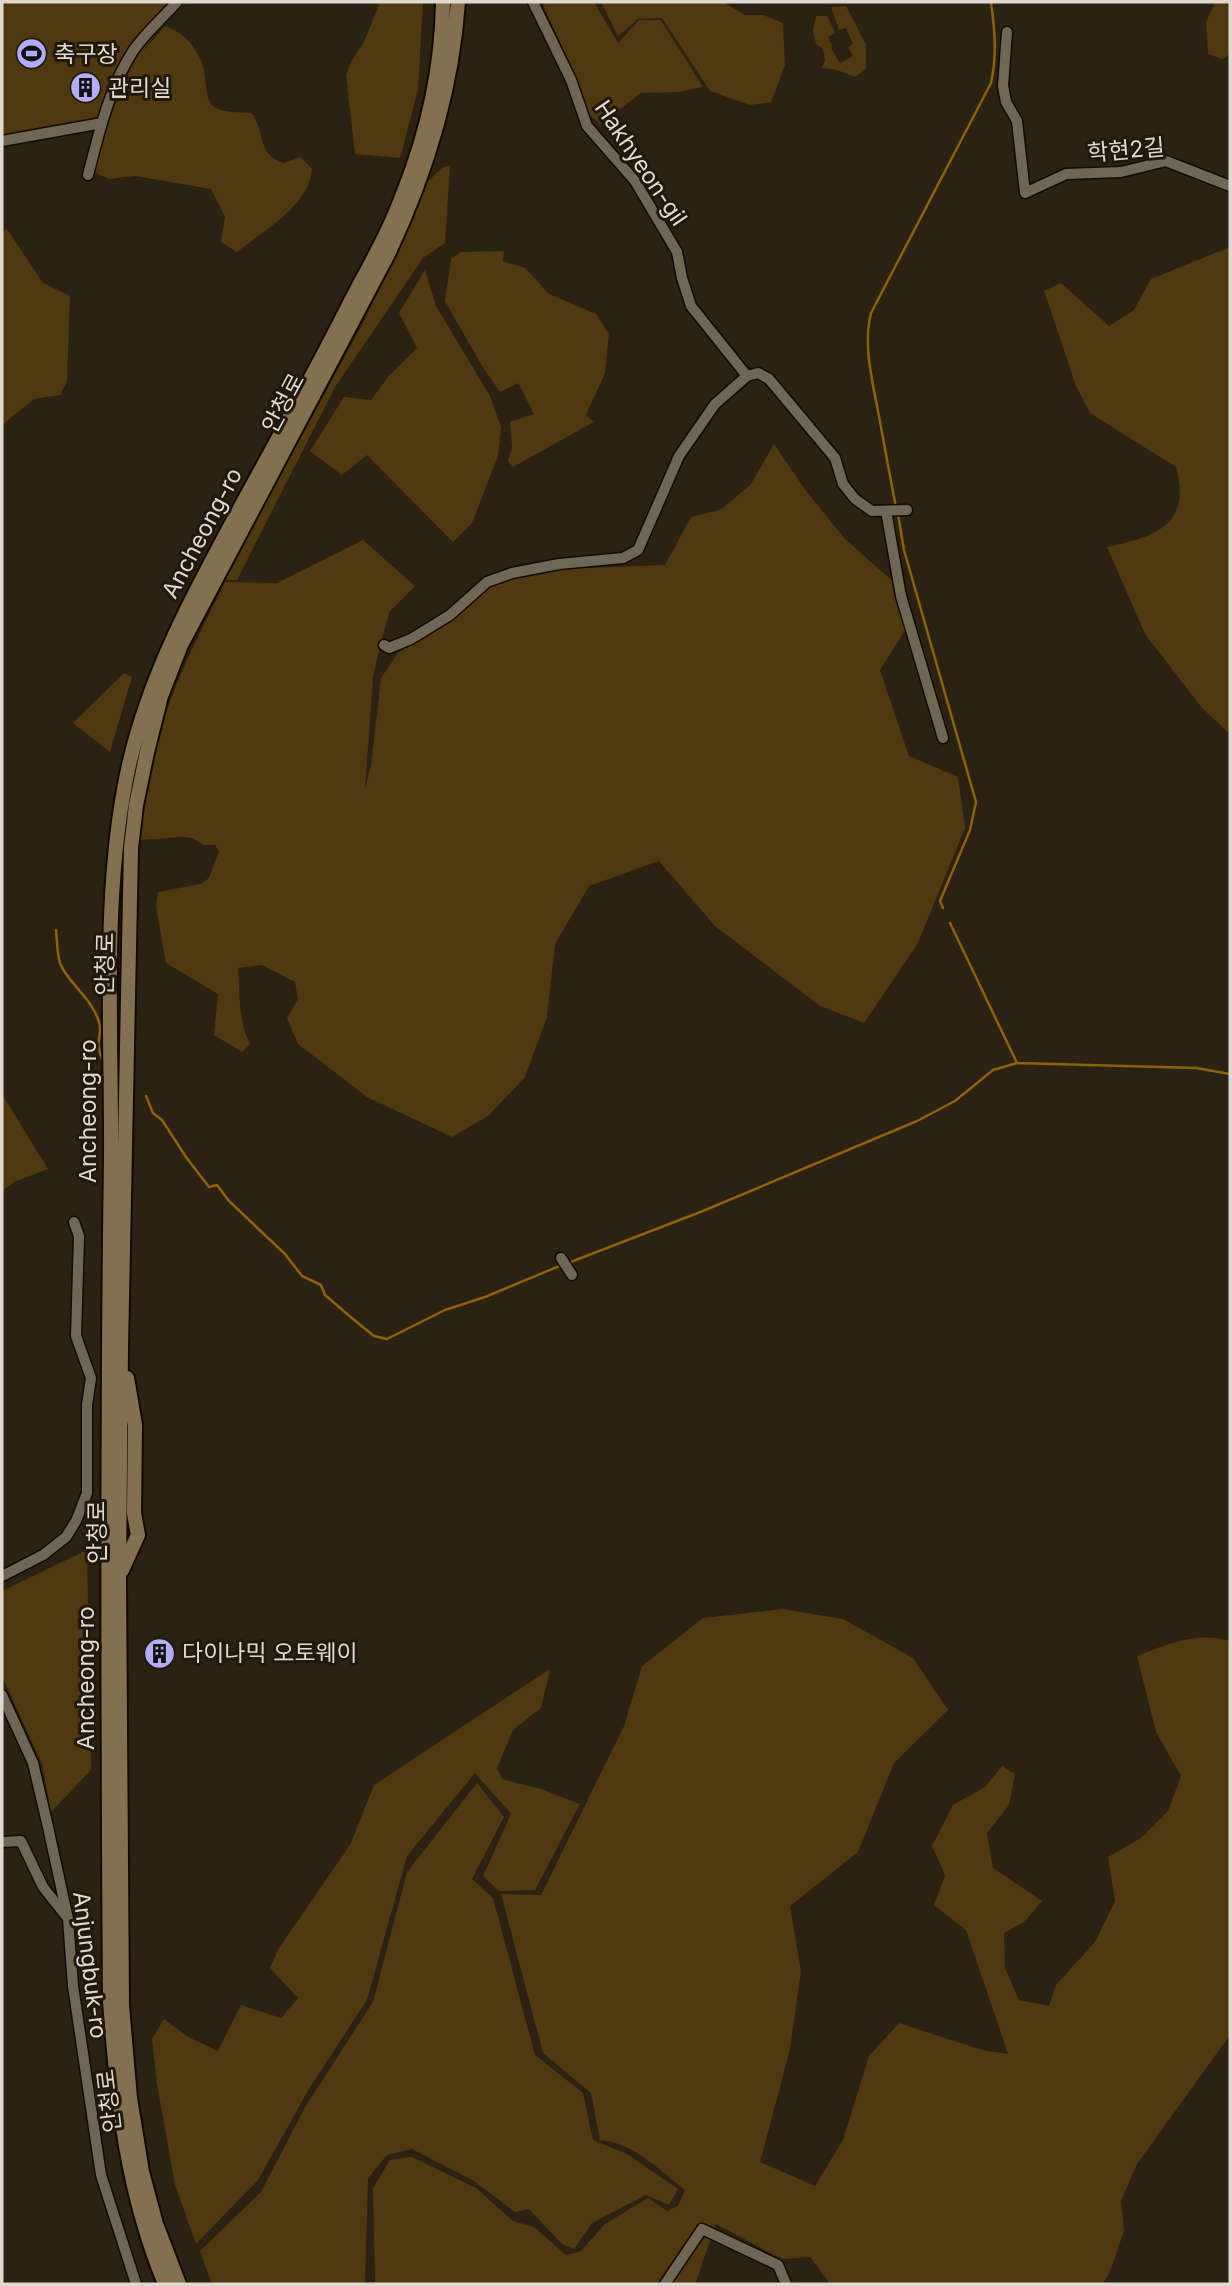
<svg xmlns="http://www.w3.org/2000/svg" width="1232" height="2286" font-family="Inter,'Noto Sans KR',sans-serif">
<rect width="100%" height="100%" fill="#2b2214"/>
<path fill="#4f3910" d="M2,2h184c-38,38 -60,64 -77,117l-107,17z
M380,2h43l-5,88 -18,68 -45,-4 -9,-79 6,-15 12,-18z
M547,2h47l24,41 21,-23h22l42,67 -25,5 -37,1 -40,31 -13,-10 -10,-33 -35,-76z
M601,2h122l22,13h18l20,8 2,42 -14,37 -21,3 -40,-14 -48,-73 -24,1 -20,17z
M1215,2h15v52l-8,5 -14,-5 -2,-32z
M846,6l20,38v25l-11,8 -18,-7 -15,-2 3,-8 -2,-11 -7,-5 -3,-14 3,-14h11l8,17 -7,4 4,9 -1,2 9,15 13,-7 -5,-9 5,-3 -7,-16 -7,2 -8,-23z
M164,27c19,2 35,24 40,42 2,10 1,30 9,37 8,7 27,6 38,7 16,19 4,40 32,50l18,-6 11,12c-3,37 -48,61 -75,83l-16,-10 4,-25 -14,-28 -76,-13 -26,3 -16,-7c13,-39 23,-82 46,-116 7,-10 17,-19 25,-29z
M450,166l-5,77 -22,15 -88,129 -98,193h-14l139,-255 45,-94 18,-47 18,-17z
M7,229l36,54 27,13 -3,85 -7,14 -26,4 -32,26v-194z
M1230,247v487l-28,-26 -57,-74 -38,-87c49,-10 85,-23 69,-80l-86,-54 -14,-27 -32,-95 17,-8 48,43 25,-16 17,-31z
M504,251l-1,10 22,7 24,26 47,20 13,20 -4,39 -19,42 8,7 -81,45 -5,-6 4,-14 -2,-25 24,-8 -16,-31 -18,9 -18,-26 -37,-65 6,-42 10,-7z
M425,270l11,36 54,90 11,31 -3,29 -26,67 -19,19 -86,-87 -25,20 -32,-24 34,-54 27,3 17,-23 29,-29 -18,-35z
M774,444l32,47 39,48 51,45 10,45 -26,41 29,86 49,21 7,51 -47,115 -54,80 -44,-17 -105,-80 -56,-65 -70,25 -34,58 -8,73 -22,60 -37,39 -36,21 -85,-40 -69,-53 -11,-26 11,-19 -3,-17 -33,-17 -24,3c2,24 0,54 12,76l-8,8 -28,-17 4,-41 -52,-31 -10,-56 2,-15 43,-8 8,-6 10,-27 -4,-6h-11l-12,-7 -10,-1 -42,3c4,-40 11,-82 24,-121 15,-47 39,-92 61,-137l52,1 86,-43 52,46 -25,25 -9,31 -8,35 -8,112 6,-23 10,-88 17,-25 54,-34 38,-34 23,-8 47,-8 105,-4 26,-48 31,-8 29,-25z
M124,673l8,4 -22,75 -37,-29z
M2,1094l46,75 -34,13 -12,9z
M87,1550l4,220 -40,42 -9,-48 -40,-88v-85z
M783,1609l60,10 70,39 35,52 -54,53 -36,89 -68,54 11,65 -11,78 -30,113 55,24 28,-46 26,-84 30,-33 83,27 26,4 -42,-124 -32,-25 11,-30 -13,-29 21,-41 32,-18 17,-21 13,8 -6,31 -22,28 6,35 49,33 -18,21 -20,11 1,35 14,32 30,6 7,-21 39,-43 20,-41 -7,-44 33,-19 27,-27 13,-35 -25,-44 -19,-76c30,-12 61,-25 93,-15v394l-93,129 -16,37 3,30 -15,43 -7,10h-272l-20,-27 -28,2 -66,-35 -21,60h-322l2,-3 -2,-93 17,-28 22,-3 64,31 37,33 21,6 32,28 15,-4 24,-27 43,-26 19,13 11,-5 7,-16c-25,-19 -52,-48 -85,-50l-9,-47 -48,-40 -42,-159 40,1 83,-169 18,-60 61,-48z
M550,1669l-9,39 -28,22 -16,38 5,11 39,10 39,15 -45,86 -36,1 -16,-15 28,-62 -36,-41 -68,83 -40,144 -58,89 -51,91 -62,64 -21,-59 -18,-101 -5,-45 12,-20 24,18 30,14 23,-46 40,13 17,-20 -28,-30 9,-20 71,-103 24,-60z
M477,1783l27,34 -32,62 21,19 42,157 48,38 10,47 34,14 51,35 -9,16 -23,-10 -54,28 -18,26 -12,-5 -33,-35 -14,3 -41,-31 -62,-32 -25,6 -19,23 -3,106h-153l-12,-33 61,-59 44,-85 68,-105 34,-130z"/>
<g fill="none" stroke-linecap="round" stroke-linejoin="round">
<path stroke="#8c620a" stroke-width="2.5" d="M896,508c-6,-33 -12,-65 -18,-97 -6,-32 -15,-66 -7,-98l120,-230c6,-28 4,-52 0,-81
M898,514l6,36 72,252 -6,28 -30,71 3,7
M950,923l67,140 179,5 34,6
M56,930c1,10 1,23 4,33 6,18 32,35 39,59 4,14 -5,18 3,37
M146,1096l7,17 9,7 24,37 23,30 8,-2 12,16 56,53 17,22 19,9 4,10 28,24 21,17 13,3 58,-29 40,-13 77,-32
M568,1263l135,-52 214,-90 38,-20 38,-31 24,-7"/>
<defs>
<path id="street" d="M533,2l38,78 16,46 48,55 42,71 5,26 9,28 56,70 11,-3 11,6 66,79 8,26 12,15 17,12 35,-1
M1007,32l-4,54 3,16 11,19 8,72 41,-19 55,-2 45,-11 64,25
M2,141l100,-18
M88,175c11,-42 21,-87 45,-124 12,-18 30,-33 44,-49
M886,511l15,85 42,142
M384,645l5,3 22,-9 39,-24 37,-33 25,-9 47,-9 64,-6 15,-8 41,-94 36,-52 32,-28
M561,1258l11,17
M2,1576l41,-21 23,-18 10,-16 11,-28v-88l4,-27 -15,-42 3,-100 -5,-14
M2,1695l31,68 15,64 20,92 5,67 28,189 35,109
M2,1842l19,-1 22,46 23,29
M665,2284l37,-55 76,36 8,19"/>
<path id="secondary" d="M122,1570l16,-35 -4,-22 1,-88 -8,-47
M165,2284c-38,-92 -48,-184 -55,-283 -2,-281 -3,-562 1,-842 1,-128 -10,-269 18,-394 22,-96 70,-181 116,-266 37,-67 74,-134 108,-202 18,-34 37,-67 50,-103 24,-60 39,-127 40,-192
M179,2284l-23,-60 -14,-52 -12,-74 -8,-92 -3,-428 2,-231 10,-499 5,-43 11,-53 14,-56 20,-51 207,-391c38,-80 64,-164 70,-252"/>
</defs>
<use href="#street" stroke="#130b02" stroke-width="13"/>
<use href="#secondary" stroke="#130b02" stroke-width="18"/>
<use href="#street" stroke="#706656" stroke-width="10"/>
<use href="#secondary" stroke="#837051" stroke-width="14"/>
</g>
<defs>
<symbol id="stadium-disc" viewBox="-11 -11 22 22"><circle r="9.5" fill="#b4acf9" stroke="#21190b"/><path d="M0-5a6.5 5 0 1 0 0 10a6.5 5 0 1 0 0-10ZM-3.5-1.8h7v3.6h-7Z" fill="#111"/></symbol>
<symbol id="building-disc" viewBox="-11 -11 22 22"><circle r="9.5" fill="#b4acf9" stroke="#21190b"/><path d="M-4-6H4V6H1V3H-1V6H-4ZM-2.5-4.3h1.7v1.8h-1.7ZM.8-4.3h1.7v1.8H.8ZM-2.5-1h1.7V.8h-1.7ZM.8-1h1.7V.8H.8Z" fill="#111"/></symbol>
</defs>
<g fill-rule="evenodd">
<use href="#stadium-disc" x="14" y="36" width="35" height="35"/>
<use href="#building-disc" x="68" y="70" width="35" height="35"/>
<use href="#building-disc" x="142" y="1636" width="35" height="35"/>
</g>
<g text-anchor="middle" stroke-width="6" stroke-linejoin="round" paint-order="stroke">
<g font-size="23" fill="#dfd9d0" stroke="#21190b" text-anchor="start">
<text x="54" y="62">축구장</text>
<text x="108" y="96">관리실</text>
<text x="182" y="1661">다이나믹 오토웨이</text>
</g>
<g font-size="23" fill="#dfd9d0" stroke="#21190b">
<text transform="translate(1126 150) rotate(-5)" y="8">학현2길</text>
<text transform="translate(641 163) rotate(56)" y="8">Hakhyeon-gil</text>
<text transform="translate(283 403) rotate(-62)" y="8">안청로</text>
<text transform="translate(202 533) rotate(-62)" y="8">Ancheong-ro</text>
<text transform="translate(105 964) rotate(-89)" y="8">안청로</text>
<text transform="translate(88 1111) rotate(-90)" y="8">Ancheong-ro</text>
<text transform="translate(97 1532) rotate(-90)" y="8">안청로</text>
<text transform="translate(86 1678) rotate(-90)" y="8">Ancheong-ro</text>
<text transform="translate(90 1965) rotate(83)" y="8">Anjungbuk-ro</text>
<text transform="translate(109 2101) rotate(-97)" y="8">안청로</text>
</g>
</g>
<rect width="1232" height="2286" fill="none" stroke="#dfd9d0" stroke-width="7"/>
</svg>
